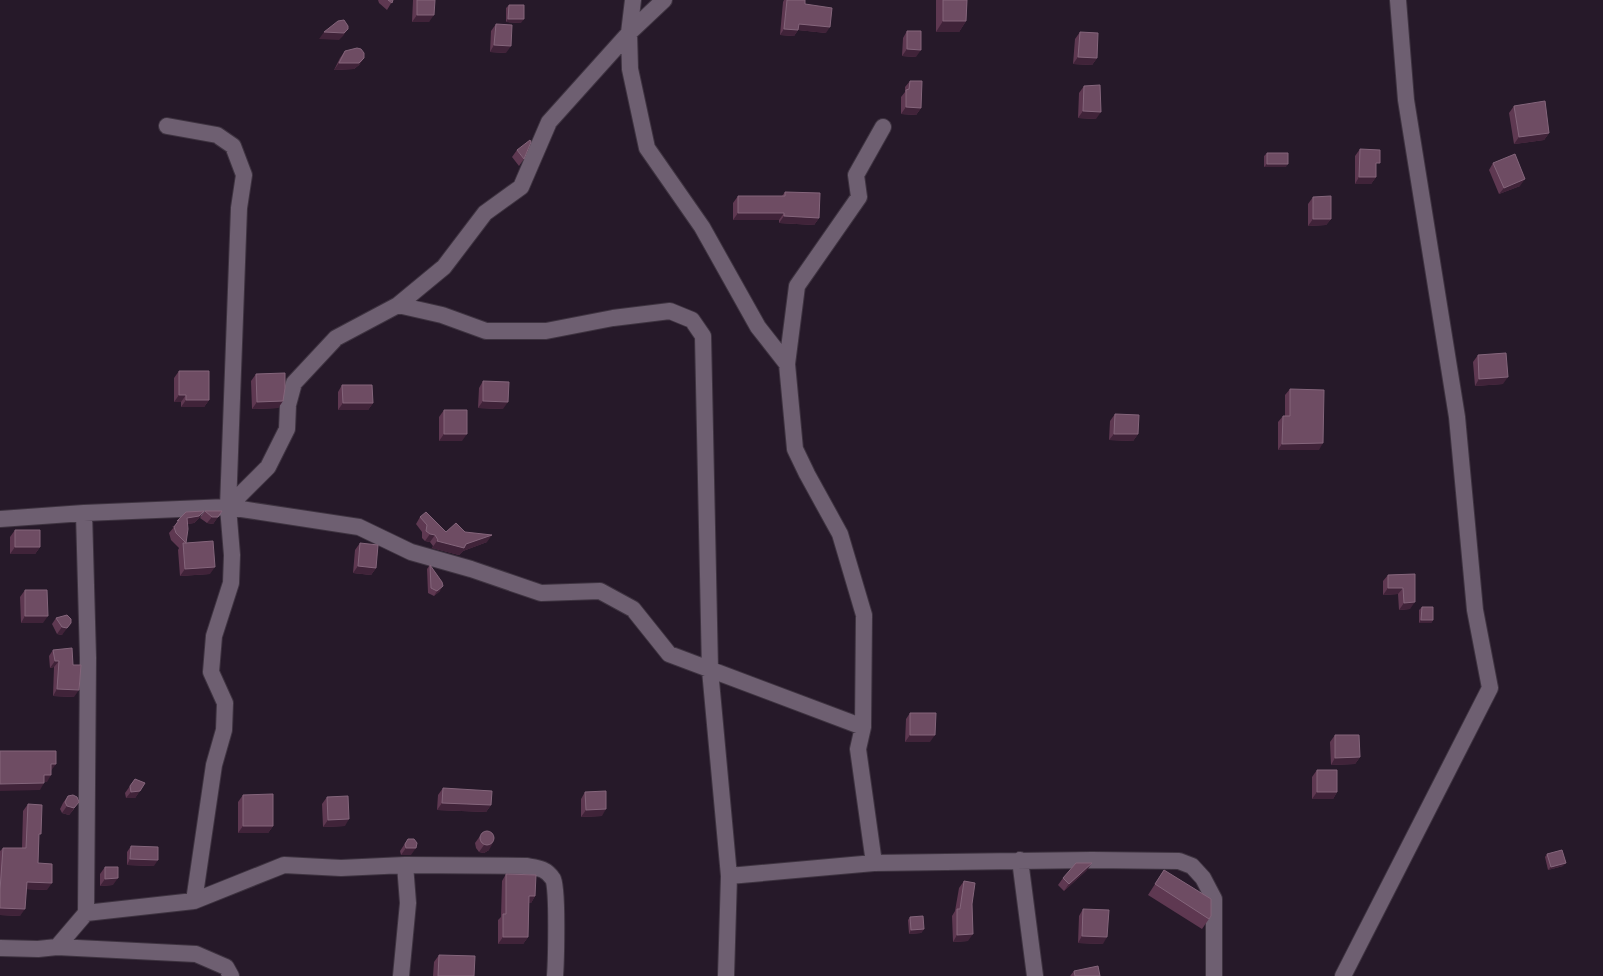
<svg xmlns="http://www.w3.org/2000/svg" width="1603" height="976" font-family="'Libre Baskerville',serif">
<rect width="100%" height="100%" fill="#261929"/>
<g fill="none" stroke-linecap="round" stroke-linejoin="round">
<defs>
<path id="minor" d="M633,0l-4,33 1,36 17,79 55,79 56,100 29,37 8,85 12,25 33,60 24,81 -1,112 -5,22 16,114
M167,126l50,9 16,11 11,29 -5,33 -11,299 4,48 -1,28 -17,53 -3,36 14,31 -1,27 -10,35 -20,136
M398,305l44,10 44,16h60l67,-13 57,-7 22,9 11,16 7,334 19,206 -3,100
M787,364l10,-78 62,-89 -3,-22 27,-48
M228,507l40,-40 19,-38 1,-24 6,-22 42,-45 62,-33 46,-38 41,-54 36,-26 28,-65 80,-89 35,-33
M84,513l4,145 -2,255
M0,519l84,-6 144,-6 131,20 52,25 60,17 70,24 59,-2 33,18 36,45 194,73
M1020,860l15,116
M405,865l121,1c12,2 20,2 27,13 5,7 3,83 2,97
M729,876l145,-13 218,-3 87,1 13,5 11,12 11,21v77
M57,947l139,7 30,13 5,9
M0,948l38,1 19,-2 29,-34 108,-12 90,-36 57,3 64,-3 3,38 -7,73
M1343,976l147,-288 -15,-78 -18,-193 -51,-317 -8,-100"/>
</defs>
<use href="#minor" stroke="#3e3340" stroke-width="18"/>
<use href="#minor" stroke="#6e5f71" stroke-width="16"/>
</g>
<path fill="#5e3851" d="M378,0h15l-6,10 -8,-7z
M413,0h22l-6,22h-17z
M784,0h21v4l21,29 -28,-3 -4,6 -14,-1 3,-33z
M936,0h31l-1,21 -7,11h-23z
M509,5l12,18 -15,-1v-14z
M496,24l10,29 -16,-1 1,-21z
M907,31l9,26 -14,-1 1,-18z
M1080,32l17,26 -5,7 -19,-1 2,-25z
M345,51l19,7 -5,7 -5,4 -20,1 6,-12z
M910,81l11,27 -5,7 -15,-1v-17l4,-5v-5z
M1084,86l12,33 -18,-1 1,-25z
M1514,106l35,27 -5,7 -30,4 -5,-31z
M1360,149l16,19v9l-5,7h-16v-28z
M517,150l7,9 -5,7 -7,-9z
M1267,153l19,14h-22v-11z
M1493,163l27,23 -21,8 -10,-24z
M785,192l34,26 -5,7 -35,-2v-3h-46v-17l5,-7h44z
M1313,197l18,22 -5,6 -18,1v-22z
M1478,355l25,29 -28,2 -2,-24z
M179,371l30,29 -5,7h-23v-5h-7v-24z
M256,374l27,27 -5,7 -26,1 -1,-28z
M483,381l20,28 -25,-1 1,-20z
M342,385l31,18 -5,7h-30v-18z
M1290,389l29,61h-41v-28l5,-6h2v-21z
M444,410l18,31h-23v-24z
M1115,414l23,20 -5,7 -24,-1 1,-19z
M204,511l-5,7 -5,5 -7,1 -1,19 24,31 -30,2 -2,-26 1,-2 -8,-8 -2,-7 5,-6h-2z
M205,511h17l-9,13 -6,-1 -7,-5z
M420,517l26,15h19l22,10 -24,9 -4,4 -27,-7 1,-2 -3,-4 -5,-1 -3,-3v-6l-6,-8z
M15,530l25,17 -5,7h-25v-17z
M360,543l16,25 -5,7 -18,-2 2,-23z
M430,565l10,26 -6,5 -6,-3 -1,-24z
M1415,574l-5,35 -11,1 -1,-16 -15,1v-14l5,-6z
M25,590l18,33h-22l-1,-26z
M1422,607l11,13 -2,3h-12v-13z
M67,615l-5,20 -5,-1 -5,-10 4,-6z
M53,650l20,15 1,32 -21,-1 1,-29 -4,1 -1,-12z
M910,713l20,29h-25l1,-23z
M1335,735l25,22 -5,7 -24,1 -1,-23z
M1317,770l20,22 -4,7h-21v-22z
M135,779l10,4 -10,15h-9l-1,-5z
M443,788l48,17 -5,7 -49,-2 1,-15z
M585,792l17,24 -21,1v-18z
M243,795l30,31 -5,7h-30v-31z
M68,796l6,13 -5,6 -7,-2 -2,-4 3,-6z
M327,797l18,29 -22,1 -1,-23z
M28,804l11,34 -1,25 9,27 -21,-1 -6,27 -20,-1v-64l3,-3h19l1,-37z
M480,836l9,14 -5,3 -5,-1 -3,-4 -1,-5z
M408,839l3,16h-10l-1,-4z
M131,846l23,20 -27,-1v-13z
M1547,854l16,12 -15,4 -3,-13z
M105,867l8,18 -13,1v-12z
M1087,870l-23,21 -6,-6 5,-7z
M1164,870l47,46 -9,13 -54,-34z
M506,874l29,22 -4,7h-2l-1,34 -5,7h-25v-24l3,-3 1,-36z
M964,881l4,60 -15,1 -1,-26 3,-5 4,-23z
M1083,909l20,35 -25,-1 1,-27z
M910,917l14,12 -3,4 -12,1 -1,-14z
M439,955l35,21h-41l1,-14z
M1074,971l26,5h-30z"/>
<path fill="#402339" d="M417,15h17l-5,7h-17z
M508,19h16l-3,4 -15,-1z
M943,21h23l-7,11h-23z
M799,24l31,3 -4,6 -28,-3 -4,6 -14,-1 4,-6z
M348,29l-5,7 -4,4 -20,-1 5,-7z
M494,45l17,1 -5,7 -16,-1z
M907,49l14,1 -5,7 -14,-1z
M1078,57l19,1 -5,7 -19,-1z
M364,58l-5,7 -5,4 -20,1 5,-7z
M906,107l15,1 -5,7 -15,-1z
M1083,111l18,1 -5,7 -18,-1z
M1549,133l-5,7 -30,4 5,-7z
M1267,164h21l-2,3h-22z
M1359,177h17l-5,7h-16z
M1525,179l-5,7 -21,8 5,-6z
M738,213h46l-5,7h-46z
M784,216l35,2 -5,7 -35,-2z
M1313,219h18l-5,6 -18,1z
M1508,377l-5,7 -28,2 4,-7z
M179,395h7l-5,7h-7z
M186,400h23l-5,7h-23z
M283,401l-5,7 -26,1 5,-7z
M483,401l25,1 -5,7 -25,-1z
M343,403h30l-5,7h-30z
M444,434h23l-5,7h-23z
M1114,434h24l-5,7 -24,-1z
M1323,443l-4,7h-41l4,-6z
M204,511l-5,7 -5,5 -12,2 5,-7z
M212,517h6l-5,7 -6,-1z
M430,534l5,1 -5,7 -5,-1z
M492,535l-5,7 -24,9 -4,4 -27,-7 5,-7 29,3z
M15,547h25l-5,7h-25z
M358,566l18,2 -5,7 -18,-2z
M215,567l-5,7 -30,2 5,-7z
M443,586l-3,5 -6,5 3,-5z
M1388,588h15l-5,6 -15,1z
M1415,602l-5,7 -11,1 5,-7z
M25,616h23l-5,7h-22z
M1421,620h12l-2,3h-12z
M71,623l-9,12 -5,-1 5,-7z
M55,661h4l-5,6 -4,1z
M57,689l22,1 -5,7 -21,-1z
M910,735h25l-5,7h-25z
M1360,757l-5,7 -24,1 4,-7z
M51,764h5l-5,7z
M44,775h7l-4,7h-8z
M44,783l-4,7 -40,1v-7z
M140,791l-5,7h-9l5,-6z
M1317,792h20l-4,7h-21z
M79,802l-10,13 -7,-2 5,-7z
M442,803l49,2 -5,7 -49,-2z
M606,809l-4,7 -21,1 5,-7z
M349,819l-4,7 -22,1 5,-7z
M243,826h30l-5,7h-30z
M493,843l-4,7 -5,3 -5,-1 5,-7z
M406,848h10l-5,7h-10z
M130,859l28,1 -4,6 -27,-1z
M1092,863l-5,7 -23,21 5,-7z
M1566,863l-3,3 -15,4 3,-3z
M118,878l-5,7 -13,1 5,-7z
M27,882l25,1 -5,7 -25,-1z
M529,896h6l-4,7h-7z
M0,908l25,1 -5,7 -20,-1z
M924,929l-3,4 -12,1 2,-4z
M973,934l-5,7 -15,1 4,-7z
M1082,936l25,1 -4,7 -25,-1z
M503,937h25l-5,7h-25z"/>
<path fill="#6e4c63" stroke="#84657b" d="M388,0h5l-1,3z
M417,0h18l-1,15h-17z
M787,0h18v4l27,4 -2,19 -31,-3 -1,6 -14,-1z
M943,0h24l-1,21h-23z
M509,5h15v14h-16z
M344,20l4,6v3l-4,4 -20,-1 14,-11z
M496,24l16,1 -1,21 -17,-1z
M907,31h14v19l-14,-1z
M1080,32l18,1 -1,25 -19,-1z
M357,48l4,1 3,4v5l-5,5h-20l6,-12z
M910,81h12l-1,27 -15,-1v-17l3,-1z
M1100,85l1,27 -18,-1 1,-25z
M1545,101l4,32 -30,4 -5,-31z
M530,140l1,2 -7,17 -7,-9z
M1360,149l20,1v13h-4v14h-17z
M1267,153h21v11h-21z
M1515,154l10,25 -21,9 -11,-25z
M785,192l35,1 -1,25 -35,-2v-3h-46v-17h47z
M1331,196v23h-18v-22z
M1506,353l2,24 -29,2 -1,-24z
M179,371h30v29h-23v-5h-7z
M285,373v15l-2,13 -26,1 -1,-28z
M483,381l26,1 -1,20 -25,-1z
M342,385h30l1,18h-30z
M1290,389l34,1 -1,53 -41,1 1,-28h7z
M444,410h23v24h-23z
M1115,414l24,1 -1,19h-24z
M204,511l-5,5 -12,2 1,11 -2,14 27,-2 2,26 -30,2 -2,-26h3l-10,-10 -2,-6 5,-7 -2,1 9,-9z
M205,511h17l-4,6h-6z
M426,512l20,20 10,-9 9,9 27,3 -26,9 -2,4 -27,-7 1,-1 -3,-5 -5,-1 -4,-3 1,-6 -7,-8z
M15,530h25v17h-25z
M360,543l18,2 -2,23 -18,-2z
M430,565l12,17 1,4 -6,5 -6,-3z
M1415,574v28l-11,1 -1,-15h-15v-13z
M25,590h22l1,26h-23z
M1422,607h11v13h-12z
M67,615l4,4v4l-4,5 -5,-1 -6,-9z
M72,648l1,17h8l-2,25 -22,-1 2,-28h-4l-2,-11z
M910,713h26l-1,22h-25z
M1335,735h24l1,22 -25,1z
M0,751h56v13h-5v11h-7v8l-44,1z
M1317,770h20v22h-20z
M135,779l10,4 -5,8 -9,1 -1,-6z
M443,788l49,3 -1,14 -49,-2z
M606,791v18l-20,1 -1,-18z
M273,794v32h-30v-31z
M73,795l4,2 2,5 -5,6 -7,-2 -2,-4 3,-6z
M348,796l1,23 -21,1 -1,-23z
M28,804l14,1 -1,29h-2l-1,29 14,1v19l-25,-1 -2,27 -25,-1v-18l3,-42h23z
M480 838a7 7 0 1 1 14 0a7 7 0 1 1-14 0Z
M408,839h6l3,4 -1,5h-10l-1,-4z
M131,846l27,1v13l-28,-1z
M1562,850l4,13 -15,4 -4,-13z
M1076,863h16l-23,21 -6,-6z
M105,867h13v11l-13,1z
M1164,870l47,29v17l-2,3 -54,-35z
M506,874l30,1 -1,21h-6l-1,41h-25v-23h3z
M964,881l11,2 -3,21 1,30 -16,1v-26h3z
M1083,909l26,1 -2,27 -25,-1z
M923,916l1,13 -13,1 -1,-13z
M439,955l36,1 -1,20h-36z
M1098,966l2,10h-25l-1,-5z"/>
</svg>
